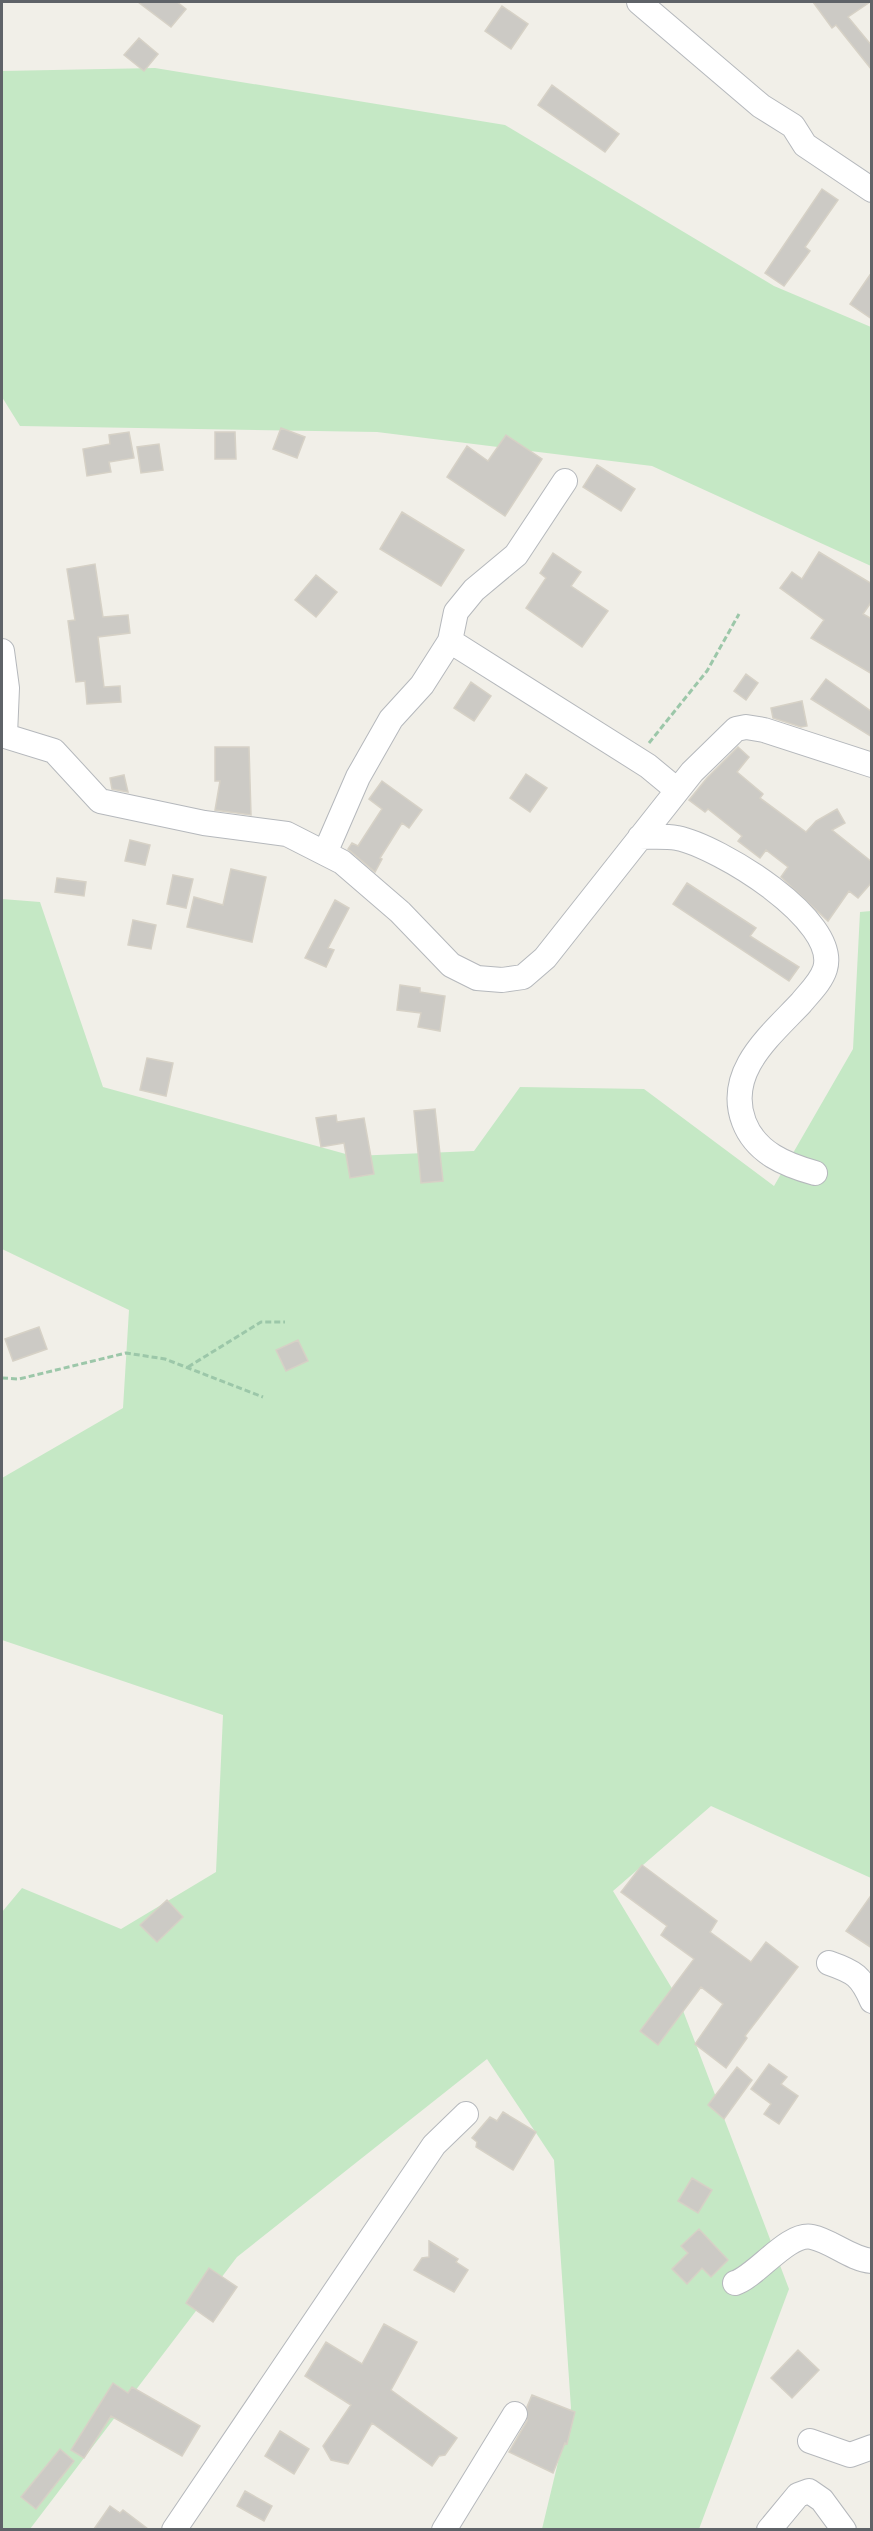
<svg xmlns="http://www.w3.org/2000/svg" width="873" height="2531" font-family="Raleway,sans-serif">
<rect width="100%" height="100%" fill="#f1efe8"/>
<path fill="#c5e8c5" d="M155,68l350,57 269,161 97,41v239l-219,-100 -275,-34 -357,-6 -18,-29v-326z
M2,899l38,3 63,185 250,69 121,-5 46,-64 124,2 130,97 79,-137 7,-137 11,-1v967l-160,-72 -98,85 66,109 110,289 -90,240h-157l29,-121 -17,-248 -67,-101 -250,198 -207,272h-28v-617l20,-24 99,41 95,-57 7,-157 -221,-75v-162l121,-70 6,-98 -127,-61z"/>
<path fill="#cccac5" stroke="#d6d1c6" stroke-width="1.5" d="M138,2h39l9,7 -15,18z
M813,2h57l-22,15 24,29v24l-36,-45 -4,3z
M502,6l26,18 -17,25 -26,-18z
M139,38l19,16 -14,17 -20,-16z
M552,85l67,49 -14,18 -67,-47z
M822,189l16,11 -33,47 5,4 -26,35 -19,-13z
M872,272v47l-22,-15z
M281,428l24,9 -8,21 -24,-9z
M129,432l5,26 -25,4 2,10 -24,4 -4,-27 27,-5 -1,-9z
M215,432h20l1,27h-21z
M506,435l36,24 -37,57 -58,-39 20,-31 21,15z
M159,444l4,26 -22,3 -4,-26z
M597,465l38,24 -14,22 -38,-24z
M402,512l62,38 -23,36 -61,-37z
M819,552l53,32v17l-9,13 9,5v55l-61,-36 13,-18 -44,-32 12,-16 10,7z
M553,553l28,19 -10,14 37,25 -26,36 -56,-39 20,-30 -6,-5z
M95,564l8,53 25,-2 2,18 -32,4 6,50 16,-1 1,16 -34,2 -2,-23 -9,1 -8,-61 7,-1 -8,-51z
M316,575l21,17 -21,25 -21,-17z
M746,674l12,9 -12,17 -12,-9z
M826,679l46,33v25l-61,-38z
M471,682l20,14 -17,25 -20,-13z
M802,701l5,25 -6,1 -28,-9 -2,-10z
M215,747h34l2,68 -36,-5 5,-29h-5z
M738,747l11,10 -12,15 26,22 -3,4 46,34 10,-11 21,-12 8,14 -13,7 40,32v20l-14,16 -9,-7 -21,30 -47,-44 7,-10 -22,-17 -6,8 -22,-17 4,-5 -34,-27 -3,3 -16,-12 18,-22z
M526,774l21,14 -17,24 -20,-14z
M124,775l4,17 -16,-3 -2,-11z
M382,781l40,29 -13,18 -7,-5 -22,35 2,1 -7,13 -27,-23 4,-6 6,3 24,-37 -13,-10z
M130,840l20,5 -5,20 -20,-4z
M231,869l35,8 -14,65 -65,-15 7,-30 29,8z
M173,875l20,4 -7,29 -19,-4z
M57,878l29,4 -2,14 -29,-4z
M687,883l69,45 -6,8 49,31 -10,14 -116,-77z
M335,900l14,8 -21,40 6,2 -8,17 -21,-9z
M133,920l23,5 -5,24 -23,-4z
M400,985l20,3v4l25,4 -5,35 -22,-4 3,-14 -24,-3z
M147,1058l26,5 -7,33 -26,-6z
M435,1109l8,72 -22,2 -7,-72z
M336,1115l1,7 27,-4 10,56 -24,4 -6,-35 -23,4 -5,-29z
M39,1327l8,22 -34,12 -8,-22z
M298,1340l10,21 -22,10 -10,-21z
M642,1865l75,56 -7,11 41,30 15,-20 32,25 -53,69 2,2 -21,30 -31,-24 28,-40 -22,-17 -43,58 -18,-14 54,-72 -33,-24 6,-9 -46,-34z
M872,1894v54l-26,-17z
M167,1900l16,17 -26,25 -17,-17z
M769,2064l18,13 -6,7 17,12 -19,28 -15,-10 7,-10 -20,-15z
M737,2067l15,13 -28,39 -16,-14z
M503,2112l33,20 -23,38 -37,-23 1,-5 -5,-4 18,-21 7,4z
M692,2178l20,12 -14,23 -20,-12z
M699,2229l29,31 -17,17 -9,-9 -15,16 -15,-15 16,-16 -7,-7z
M429,2241l29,18 -2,3 12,8 -14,22 -40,-22 8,-12 7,-1z
M209,2268l28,19 -24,35 -27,-19z
M384,2324l33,18 -26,48 66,48 -12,17 -6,1 -7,10 -60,-43 -24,41 -17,-4 -8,-14 28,-41 -46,-29 21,-34 36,22z
M798,2350l21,20 -27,28 -21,-20z
M113,2383l15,10 4,-6 68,39 -18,30 -71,-40 -27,42 -13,-8z
M532,2395l43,17 -8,32 -2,-1 -12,30 -44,-21 18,-31v-14z
M280,2431l29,18 -15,25 -29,-18z
M60,2449l14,12 -38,48 -15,-12z
M245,2491l27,15 -8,15 -27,-15z
M110,2506l10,7 3,-3 25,19h-54z"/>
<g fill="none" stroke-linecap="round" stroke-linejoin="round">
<defs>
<path id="minor" d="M639,2l122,104 32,20 12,19 67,45
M450,641l198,125 29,24
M2,651l5,37 -2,47
M2,735l52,16 46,50 104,22 83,11 55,28 58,50 51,53 26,13 25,2 21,-3 22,-19 147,-186 44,-43 10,-2 18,3 108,35
M640,837c12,0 25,-1 37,1 41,8 163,82 148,131 -4,13 -16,24 -24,34 -31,33 -76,69 -57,119 12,31 42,43 71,51
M325,853l33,-76 33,-58 31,-34 28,-44 6,-29 18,-22 42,-35 49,-74
M829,1963c26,9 32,13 43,38
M735,2283c22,-7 53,-51 77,-46 20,4 38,22 60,24
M810,2441l40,14 22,-8
M174,2530l260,-385 32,-31
M444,2530l71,-116
M769,2530l29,-35 11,-4 13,9 22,30"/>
</defs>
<use href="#minor" stroke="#b5b8bc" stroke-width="26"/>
<path stroke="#9cc7a9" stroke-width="3" stroke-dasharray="6 3" stroke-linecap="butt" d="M649,743l58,-72 32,-57
M188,1367l73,-45h24
M2,1378l17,1 107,-26 39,6 98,38"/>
<use href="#minor" stroke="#fff" stroke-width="24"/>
</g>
<rect width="873" height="2531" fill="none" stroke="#5f6368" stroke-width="6"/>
</svg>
